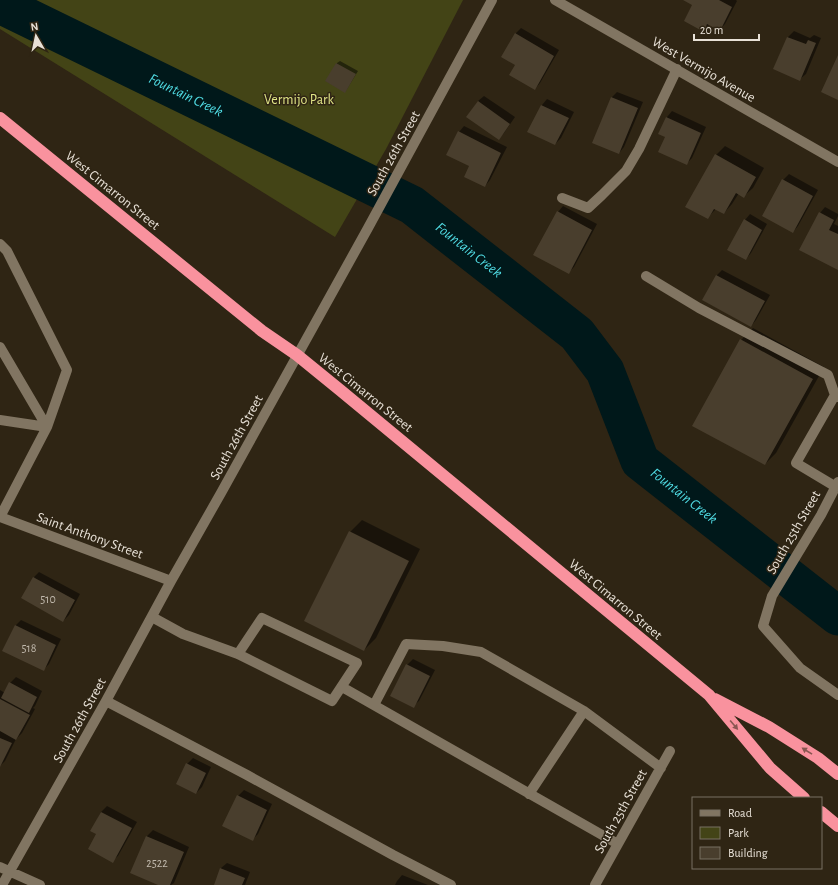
<svg xmlns="http://www.w3.org/2000/svg" width="838" height="885" font-family="'Alegreya Sans',sans-serif">
<rect width="100%" height="100%" fill="#2f2514"/>
<path fill="#434416" d="M0,0h463l-77,149 -51,88 -335,-208z"/>
<path fill="#0007" d="M685,0h51l1,1 -12,23 -6,6 -9,-6 -6,6 -10,-26z
M521,28l38,22 -19,33 -5,6 -19,-24 -1,-31z
M794,31l16,7 4,-3 7,3 -15,36 -6,5 -26,-11 14,-31z
M340,61l18,10 -11,18 -2,3 -19,-11 11,-18z
M617,92l26,10 -19,45 -5,6 -8,-55z
M484,96l31,21 -11,16 -6,6 -20,-38z
M547,99l27,13 -13,26 -6,6 -26,-12 13,-27z
M672,111l34,16 -14,31 -5,5 -21,-26 -7,-4 8,-16z
M464,126l43,21 -17,33 -5,6 -26,-54z
M725,146l39,22 -11,20 -9,8 -5,-3 -7,11 -8,9 -8,-4 -9,9 9,-63z
M789,174l29,16 -20,36 -5,6 -10,-52z
M563,206l34,18 -23,43 -5,5 -11,-60z
M825,207l13,7v2l-4,8 4,2v43l-18,-56z
M750,214l17,10 -16,29 -5,6 -1,-39z
M722,270l48,25 -14,25 -5,6 -48,-26 14,-25z
M753,328l71,39 -48,86 -11,11 -24,-124z
M362,520l58,29 -44,89 -12,12 -14,-118z
M39,572l41,22 -11,21 -6,6 -29,-44z
M21,620l40,19 -12,25 -5,5 -29,-43z
M413,659l22,11 -16,31 -6,5 -6,-41z
M16,677l26,14 -7,15 -2,2 2,1 -13,24 -6,6 -11,22 -5,5v-76l5,3 5,-10z
M193,758l18,9 -9,20 -6,6 -9,-29z
M244,790l28,14 -14,30 -6,6 -14,-44z
M107,806l30,16 -19,34 -6,5 -14,-28 -6,-3 9,-18z
M153,830l36,17 -15,36 -3,2h-11l-29,-13 16,-36z
M227,863l23,9 -5,13h-30l6,-17z
M402,875l26,10h-33l2,-4z"/>
<g fill="none" stroke-linecap="round" stroke-linejoin="round">
<path stroke="#00181a" stroke-width="39" id="s1" d="M0,4l412,201 165,129 28,37 35,90 198,155"/>
</g>
<path fill="#493e2d" d="M683,0h36l13,7 -12,24 -13,-7 -3,8 -20,-11 8,-16z
M515,33l39,23 -19,34 -26,-15 6,-10 -14,-8z
M787,37l19,7 2,-4 8,3 -16,38 -27,-12z
M838,55v45l-17,-8z
M336,63l20,11 -11,19 -20,-12z
M611,97l27,11 -19,46 -27,-11z
M478,101l32,23 -11,16 -33,-23z
M541,105l28,13 -14,27 -28,-13z
M666,117l35,16 -14,32 -29,-13 7,-15 -7,-3z
M458,131l43,22 -16,34 -21,-10 5,-11 -23,-11z
M715,154l41,23 -12,21 -8,-5 -12,21 -10,-5 -6,10 -23,-12z
M782,179l31,17 -20,37 -31,-17z
M557,211l35,19 -23,44 -36,-19z
M819,212l15,8 -5,10 9,4v36l-39,-20z
M744,219l18,11 -16,30 -19,-10z
M716,275l49,26 -14,26 -49,-27z
M740,339l73,40 -48,86 -73,-39z
M349,531l60,30 -45,90 -60,-30z
M33,577l42,23 -12,22 -42,-24z
M15,625l41,20 -12,26 -42,-20z
M406,664l24,12 -16,32 -24,-12z
M9,682l28,15 -8,16 -28,-15z
M0,699l30,16 -14,25 -16,-9z
M0,738l12,5 -12,24z
M186,763l20,10 -10,21 -20,-10z
M237,795l30,15 -14,31 -31,-15z
M101,812l31,16 -19,35 -25,-14 8,-15 -6,-3z
M146,836l38,16 -14,33h-12l-28,-12z
M220,868l25,10 -3,7h-28z"/>
<g fill="none" stroke-linecap="round" stroke-linejoin="round">
<path stroke="#817562" stroke-width="10" d="M555,0l283,162
M562,198l26,10 14,-13 24,-24 13,-22 38,-80
M0,244l7,7 60,119 -20,57 -47,90
M646,276l53,32 129,67 7,20
M0,347l47,80
M0,420l47,7
M838,482l-17,33 -49,81 -9,30 37,42 38,27
M836,487l-40,-24 39,-68 3,2
M0,517l171,64
M152,617l31,17 55,20 94,47 25,-38 -95,-45 -24,36
M342,687l276,157
M106,701l141,74 146,80 58,30
M374,705l32,-61 37,2 38,6 103,59
M529,794l55,-83 77,57
M0,867l40,18
M2,885l104,-184 65,-120 50,-88 147,-265 124,-228
M595,885l75,-134"/>
<path stroke="#f9929e" stroke-width="12" d="M0,118l262,213 35,24 43,35 369,305 61,73 34,30
M715,699l54,28 49,31 20,16
M821,812l17,14"/>
</g>
<defs><path id="oneway-solid" d="M-6-.8H1V-3.2L6.5 0L1 3.2V.8H-6Z"/></defs>
<g fill="#8a5652">
<use href="#oneway-solid" transform="translate(734 725) rotate(50)"/>
<use href="#oneway-solid" transform="translate(807 751) rotate(-148)"/>
</g>
<g text-anchor="middle" stroke-width="3" stroke-linejoin="round" paint-order="stroke">
<g font-size="12" fill="#c0b8ac">
<text x="48" y="603">510</text>
<text x="29" y="652">518</text>
<text x="157" y="867">2522</text>
</g>
<g font-size="14" fill="#e8e1d7" stroke="#2f2514">
<text transform="translate(704 69) rotate(30)" y="5">West Vermijo Avenue</text>
<text transform="translate(393 153) rotate(-61)" y="5">South 26th Street</text>
<text transform="translate(113 190) rotate(39)" y="5">West Cimarron Street</text>
<text transform="translate(366 392) rotate(39)" y="5">West Cimarron Street</text>
<text transform="translate(236 437) rotate(-61)" y="5">South 26th Street</text>
<text transform="translate(793 532) rotate(-60)" y="5">South 25th Street</text>
<text transform="translate(90 535) rotate(20)" y="5">Saint Anthony Street</text>
<text transform="translate(616 599) rotate(40)" y="5">West Cimarron Street</text>
<text transform="translate(79 720) rotate(-61)" y="5">South 26th Street</text>
<text transform="translate(620 811) rotate(-61)" y="5">South 25th Street</text>
</g>
<g font-size="14" fill="#e0e586" stroke="#2f2514">
<text x="299" y="104">Vermijo Park</text>
</g>
<g font-size="15" font-style="italic" fill="#4fdae2" stroke="#2f2514">
<text dy="5" stroke="none"><textPath href="#s1" startOffset="207">Fountain Creek</textPath></text>
<text dy="5" stroke="none"><textPath href="#s1" startOffset="531">Fountain Creek</textPath></text>
<text dy="5" stroke="none"><textPath href="#s1" startOffset="867">Fountain Creek</textPath></text>
</g>
</g>
<rect x="692" y="797" width="130" height="72" fill="#2f2514" stroke="#797062"/>
<rect x="700" y="810" width="20" height="6" fill="#817562" stroke="#797062"/>
<text x="728" y="817" font-size="12" fill="#e8e1d7">Road</text>
<rect x="700" y="827" width="20" height="12" fill="#434416" stroke="#797062"/>
<text x="728" y="837" font-size="12" fill="#e8e1d7">Park</text>
<rect x="700" y="847" width="20" height="12" fill="#493e2d" stroke="#797062"/>
<text x="728" y="857" font-size="12" fill="#e8e1d7">Building</text>
<g transform="translate(36 36) rotate(351)" stroke="#2f2514" stroke-width="3" paint-order="stroke">
<path d="M0-3L7 15L0 10L-7 15Z" fill="#e8e1d7"/>
<text y="-6" font-size="11" font-weight="bold" text-anchor="middle" fill="#e8e1d7">N</text>
</g>
<path d="M694 34v6h65v-6" fill="none" stroke="#e8e1d7" stroke-width="2"/>
<text x="700" y="34" font-size="12" fill="#e8e1d7" stroke="#2f2514" stroke-width="3" paint-order="stroke">20 m</text>
</svg>
